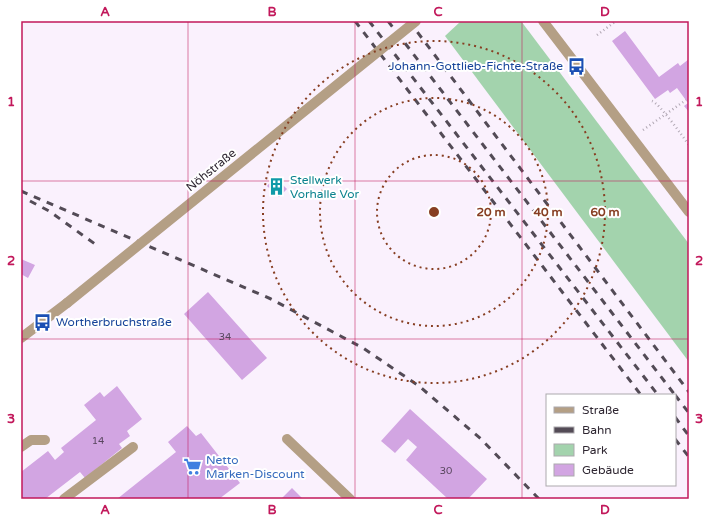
<svg xmlns="http://www.w3.org/2000/svg" width="710" height="520" font-family="'Varela Round',sans-serif">
<rect width="100%" height="100%" fill="#faf1fd"/>
<path fill="#a3d3ad" d="M461,21h60l168,223v118l-244,-326z"/>
<path fill="#d2a5e2" d="M625,31l34,46 19,-14 2,3 9,-7v53l-5,-6 4,-3 -11,-15 -7,5 -2,-3 -13,9 -43,-58z
M275,177l12,12 -8,8 -12,-11z
M21,259l14,6 -7,13 -7,-4z
M208,292l59,66 -25,22 -58,-66z
M117,386l25,33 -15,12 3,5 -11,8 3,4 -37,30 -5,-6 -35,27h-24v-27l27,-21 7,9 9,-8 -3,-4 35,-28 -12,-15 16,-13 4,5z
M410,409l77,70 -19,20h-20l-42,-39 11,-13 -9,-8 -13,14 -14,-12z
M187,426l9,10 5,-3 39,50 -21,16h-102l59,-47 -8,-10z
M292,488l11,11h-22z"/>
<g fill="none" stroke-linecap="round" stroke-linejoin="round">
<path stroke="#b1a8b4" stroke-width="2.5" stroke-dasharray="1 3" stroke-linecap="butt" d="M597,35l19,-14
M652,101c8,3 31,36 37,44
M643,130l43,-30"/>
<path stroke="#b49f85" stroke-width="10" d="M21,447l10,-7h14
M64,499l69,-52"/>
<path stroke="#b49f85" stroke-width="10" d="M543,21l146,191
M21,338l46,-35
M287,439l63,60"/>
<path stroke="#534b56" stroke-width="3" stroke-dasharray="7 7" stroke-linecap="butt" d="M355,21l286,374
M369,21l289,374
M388,21l287,374
M409,21l280,371
M21,191l250,108 92,49 56,38 62,53 58,60
M30,201l19,10 46,33
M675,395l14,18
M675,417l14,19
M675,439l14,18"/>
<path stroke="#b49f85" stroke-width="10" d="M67,303l349,-282"/>
</g>
<path fill="none" stroke="#c2185b" stroke-width="1" stroke-opacity="0.55" d="M188,21v478M355,21v478M522,21v478M21,181h668M21,339h668"/>
<g fill="none" stroke="#873e22" stroke-width="2" stroke-dasharray="2 4">
<circle cx="434" cy="212" r="57"/>
<circle cx="434" cy="212" r="114"/>
<circle cx="434" cy="212" r="171"/>
</g>
<defs>
<symbol id="bus-bare" viewBox="-9 -9 18 18"><path d="M-5-6H5V4H4V6H2V4H-2V6H-4V4H-5ZM-3.5-4V0h7V-4ZM-3.5 1.2v1.5H-2V1.2ZM2 1.2v1.5H3.5V1.2Z" fill="#1a4fb4" stroke="#fff" stroke-width="2.5" paint-order="stroke"/></symbol>
<symbol id="building-bare" viewBox="-9 -9 18 18"><path d="M-4-6H4V6H1V3H-1V6H-4ZM-2.5-4.3h1.7v1.8h-1.7ZM.8-4.3h1.7v1.8H.8ZM-2.5-1h1.7V.8h-1.7ZM.8-1h1.7V.8H.8Z" fill="#0f9aa8" stroke="#fff" stroke-width="2.5" paint-order="stroke"/></symbol>
<symbol id="supermarket-bare" viewBox="-9 -9 18 18"><path d="M-6-5.5h2.5l.6 2H6L4.5 2H-2.5L-4.4-4H-6ZM-1.5 3.2a1.3 1.3 0 1 0 .1 0ZM3 3.2a1.3 1.3 0 1 0 .1 0Z" fill="#3f7fe0" stroke="#fff" stroke-width="2.5" paint-order="stroke"/></symbol>
</defs>
<g fill-rule="evenodd">
<use href="#bus-bare" x="564" y="54" width="25" height="25"/>
<use href="#building-bare" x="264" y="174" width="25" height="25"/>
<use href="#bus-bare" x="30" y="310" width="25" height="25"/>
<use href="#supermarket-bare" x="180" y="454" width="25" height="25"/>
</g>
<g text-anchor="middle" stroke-width="4" stroke-linejoin="round" paint-order="stroke">
<g font-size="10" fill="#58465e">
<text x="225" y="340">34</text>
<text x="98" y="444">14</text>
<text x="446" y="474">30</text>
</g>
<g font-size="12" fill="#164399" stroke="#fff" text-anchor="end">
<text x="563" y="70">Johann-Gottlieb-Fichte-Straße</text>
<text x="56" y="326" text-anchor="start">Wortherbruchstraße</text>
</g>
<g font-size="12" fill="#2f2732" stroke="#fff">
<text transform="translate(211 170) rotate(-39)" y="4">Nöhstraße</text>
</g>
<g font-size="12" fill="#0d838f" stroke="#fff" text-anchor="start">
<text x="290" y="184">Stellwerk<tspan x="290" dy="14">Vorhalle Vor</tspan></text>
</g>
<g font-size="12" fill="#366cbe" stroke="#fff" text-anchor="start">
<text x="206" y="464">Netto<tspan x="206" dy="14">Marken-Discount</tspan></text>
</g>
</g>
<circle cx="434" cy="212" r="6" fill="#873e22" stroke="#fff" stroke-width="2"/>
<g font-size="12" text-anchor="middle" font-weight="bold" fill="#873e22" stroke="#fff" stroke-width="4" stroke-linejoin="round" paint-order="stroke">
<text x="491" y="216">20 m</text>
<text x="548" y="216">40 m</text>
<text x="605" y="216">60 m</text>
</g>
<rect width="710" height="520" fill="none" stroke="#ffffff" stroke-width="44"/>
<rect x="546" y="394" width="130" height="92" fill="#ffffff" stroke="#aca9ad"/>
<rect x="554" y="407" width="20" height="6" fill="#b49f85" stroke="#aca9ad"/>
<text x="582" y="414" font-size="12" fill="#2f2732">Straße</text>
<rect x="554" y="427" width="20" height="6" fill="#534b56" stroke="#aca9ad"/>
<text x="582" y="434" font-size="12" fill="#2f2732">Bahn</text>
<rect x="554" y="444" width="20" height="12" fill="#a3d3ad" stroke="#aca9ad"/>
<text x="582" y="454" font-size="12" fill="#2f2732">Park</text>
<rect x="554" y="464" width="20" height="12" fill="#d2a5e2" stroke="#aca9ad"/>
<text x="582" y="474" font-size="12" fill="#2f2732">Gebäude</text>
<rect x="22" y="22" width="666" height="476" fill="none" stroke="#c2185b" stroke-width="1.5"/>
<g font-size="13" text-anchor="middle" font-weight="bold" fill="#c2185b">
<text x="105" y="16">A</text>
<text x="272" y="16">B</text>
<text x="438" y="16">C</text>
<text x="605" y="16">D</text>
<text x="11" y="106">1</text>
<text x="699" y="106">1</text>
<text x="11" y="265">2</text>
<text x="699" y="265">2</text>
<text x="11" y="423">3</text>
<text x="699" y="423">3</text>
<text x="105" y="514">A</text>
<text x="272" y="514">B</text>
<text x="438" y="514">C</text>
<text x="605" y="514">D</text>
</g>
</svg>
